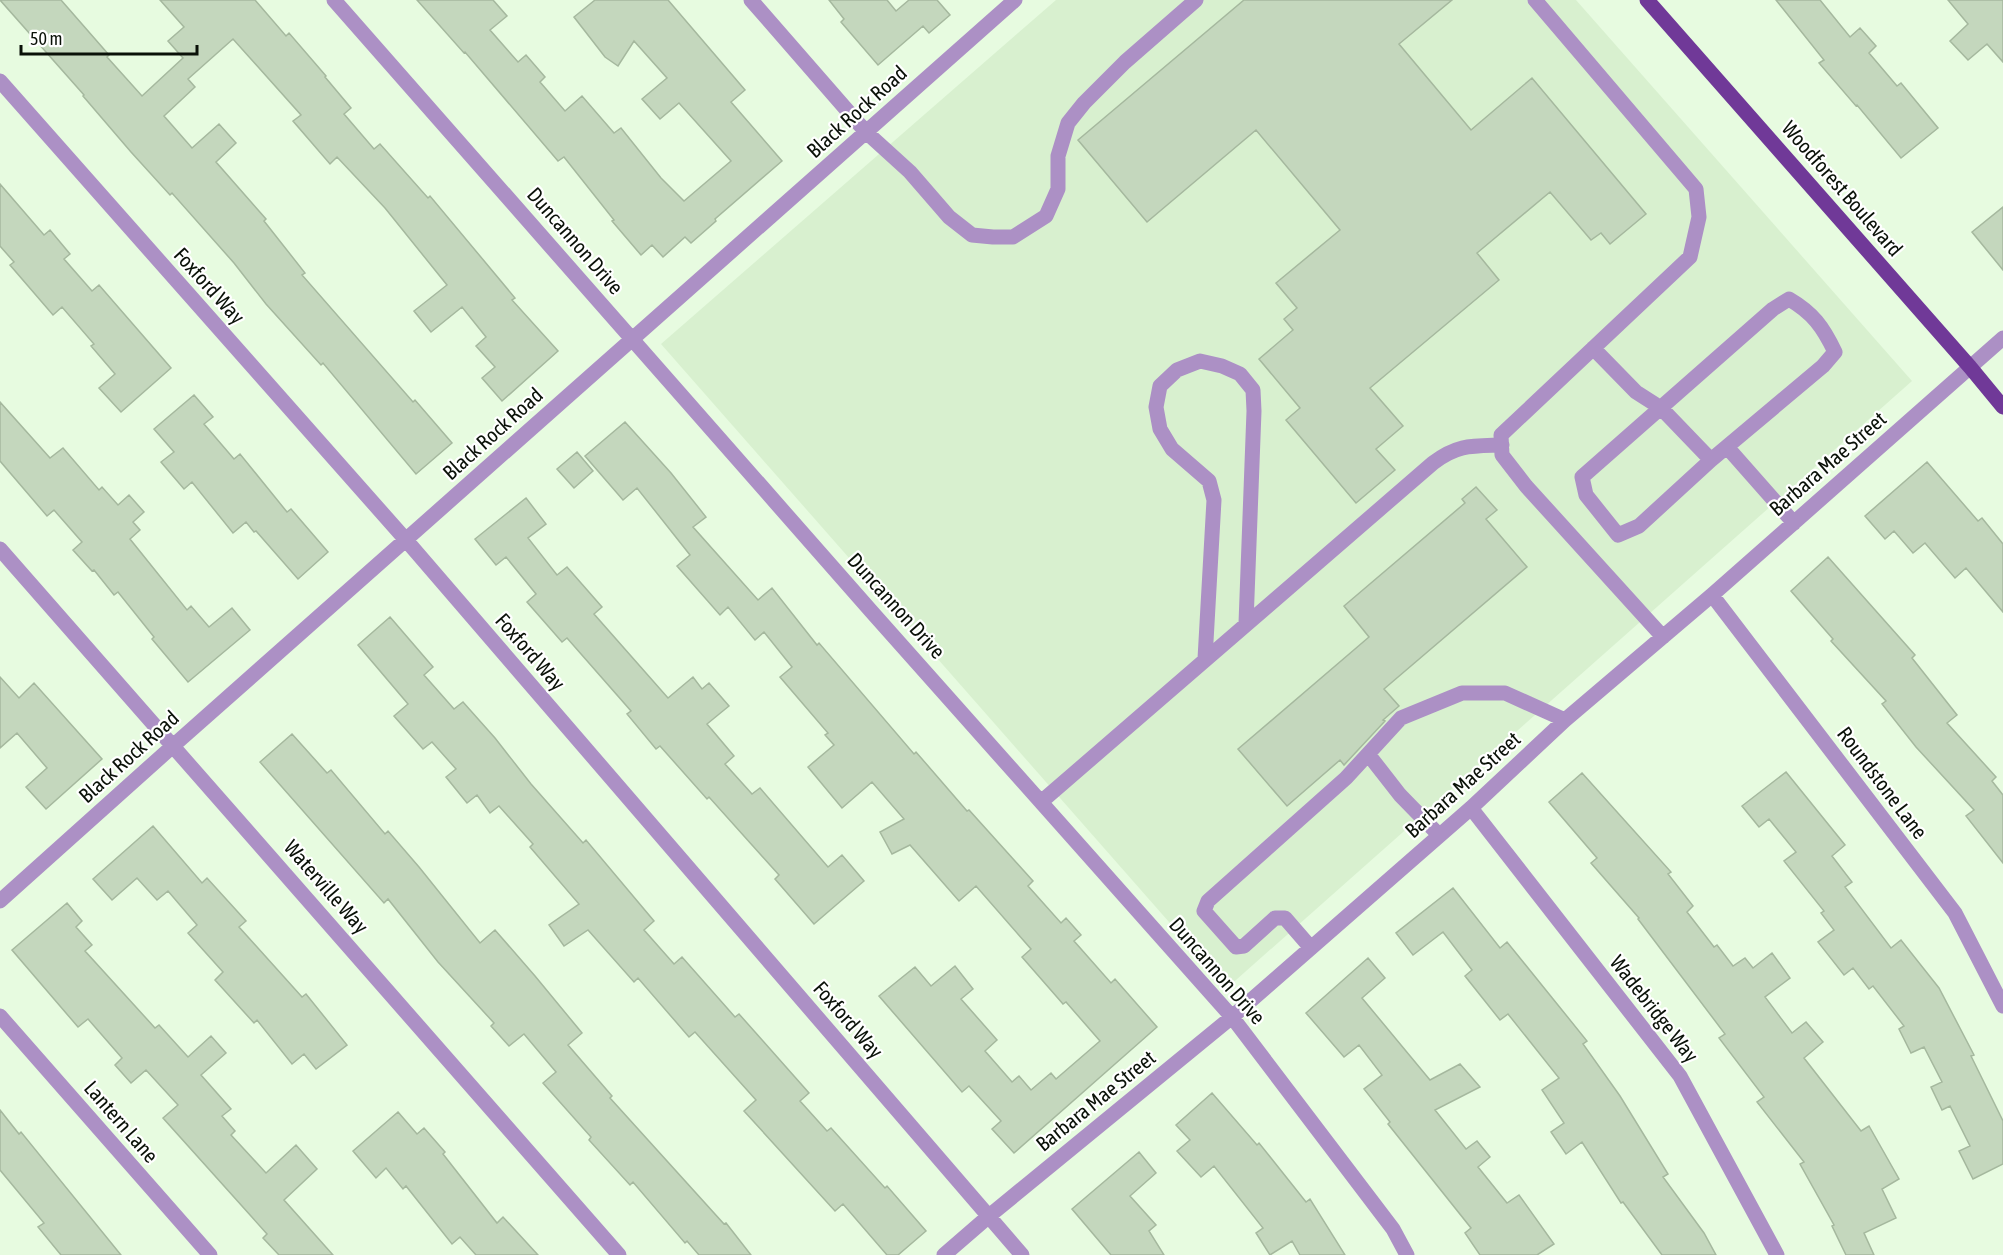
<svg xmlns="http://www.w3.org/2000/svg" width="2003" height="1255" font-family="'Asap Condensed',sans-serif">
<rect width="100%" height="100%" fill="#e7fbe0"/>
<path fill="#d8f0cf" d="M1056,0h520l336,381 -685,607 -566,-644z"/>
<path fill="#c4d7bd" stroke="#a5b89e" stroke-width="1.5" d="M0,0h61l48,55 -2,2 35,39 41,-38 -15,-17 16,-14 -24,-27h95l31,36 3,-3 37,43 -1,1 26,31 -7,6 30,35 6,-5 48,54 2,-2 85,102 -3,2 46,51 -56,50 -20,-23 13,-11 -19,-21 10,-9 -24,-30 -31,25 -17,-21 33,-26 -62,-77 -48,-51 -7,7 -37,-43 8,-6 -68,-76 -45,40 7,8 -31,29 28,32 27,-24 17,19 -20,19 50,57 -2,2 41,52 -3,2 111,127 2,-2 37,43 -36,31 -93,-111 -2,2 -55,-61 -32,-41 -62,-70 -2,2 -39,-43 -48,-56 1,-1z
M417,0h76l14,16 -17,14 28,32 8,-7 19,22 -5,5 25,29 17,-15 32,37 7,-5 40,50 23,23 47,-40 -52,-58 -19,16 -18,-20 25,-21 -33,-37 -16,25 -13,-9 -31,-40 21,-17h73l77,90 -14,12 51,59 -67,58 1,2 -25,22 -6,-6 -22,20 -11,-12 -11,10 -29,-34 2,-1 -50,-63 -6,4 -93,-109 -1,1z
M829,0h58l9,11 13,-11h28l13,15 -21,18 -6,-7 -45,39 -37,-43 3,-3z
M1244,0h208l-53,44 72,86 61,-52 114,136 -36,30 -9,-11 -10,7 -41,-48 -73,61 22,27 -129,108 33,38 -27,23 19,21 -39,33 -70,-83 14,-12 -41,-49 34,-29 -9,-11 13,-11 -21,-25 64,-53 -84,-100 -109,92 -69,-82z
M1776,0h44l30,37 10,-9 16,18 -7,7 28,33 4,-3 37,45 -37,30 -44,-53 -1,1 -37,-43 5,-3z
M1948,0h55v62l-16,-18 -19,16 -18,-19 18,-17z
M0,184l44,51 6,-5 20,24 -6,5 28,32 7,-6 72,83 -50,44 -22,-24 16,-14 -24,-28 3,-2 -32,-37 -9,8 -43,-50 4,-3 -14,-16z
M2003,207v63l-31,-38z
M194,395l19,22 -9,7 30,35 6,-5 47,58 4,-3 37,43 -30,27 -42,-48 -2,1 -8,-10 -13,11 -41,-51 -8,7 -23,-27 13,-10 -20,-23z
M0,402l50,56 13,-10 36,42 3,-3 16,18 11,-10 15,17 -11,10 7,8 -10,9 57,71 4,-4 18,21 23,-19 18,22 -62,52 -36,-43 2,-2 -36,-45 -4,3 -20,-25 -2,1 -19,-21 9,-8 -28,-32 -7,6 -47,-55z
M625,422l46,51 35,44 -13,10 65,73 14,-12 45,57 2,-2 95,111 2,-2 51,59 2,-1 64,71 -5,5 33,37 5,-5 15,17 -7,6 37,42 4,-4 42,48 -143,126 -22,-24 9,-8 -32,-35 -7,6 -83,-96 36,-29 16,19 24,-20 18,23 -12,10 36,41 -12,11 27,31 7,-6 12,14 20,-17 5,6 44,-38 -34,-39 -3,2 -41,-47 9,-8 -55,-63 -17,15 -49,-56 -18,9 -12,-22 24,-13 -32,-37 -30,26 -34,-41 26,-22 -9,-10 3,-2 -48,-56 12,-10 -28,-35 -9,8 -27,-33 -8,8 -43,-49 13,-11 -53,-67 -14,12 -38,-44z
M577,452l16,19 -19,17 -17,-19z
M1927,462l51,59 4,-3 21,26v68l-37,-44 -11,10 -30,-35 -12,10 -19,-22 -9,8 -20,-23z
M1476,487l21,23 -11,9 41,48 -143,122 15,17 -16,14 2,1 -41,44 -4,-5 -53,46 -49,-57 131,-112 -25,-31 121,-103 -3,-4z
M526,498l20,26 -18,14 29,37 10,-8 35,40 -8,7 74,84 25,-21 9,12 7,-6 20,23 -22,18 27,32 -9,8 27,30 8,-6 68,79 14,-12 22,26 -50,43 -39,-45 4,-4 -70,-78 -2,2 -47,-53 -4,3 -29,-35 4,-3 -64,-73 -5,4 -35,-40 9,-8 -30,-37 -10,8 -21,-26z
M1828,557l87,98 -3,3 45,57 -10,8 49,54 -4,4 11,14v68l-37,-47 8,-6 -58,-63 -34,-43 4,-3 -55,-60 2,-2 -42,-48z
M390,617l43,50 -9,8 30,34 9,-7 32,36 36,46 52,59 3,-3 68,81 -10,9 30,34 8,-7 53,60 4,-3 70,79 -9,8 27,30 4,-3 54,60 2,-2 39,45 -28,24h-11l-44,-51 -8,7 -91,-100 12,-11 -61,-68 -6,5 -51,-59 -4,4 -46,-52 -24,16 -15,-21 30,-21 -49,-57 3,-3 -34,-38 -9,7 -13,-18 -10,8 -21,-26 10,-8 -24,-27 -9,7 -29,-33 14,-12 -50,-59z
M0,677l19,21 15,-15 68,76 -56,50 -20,-22 21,-19 -30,-35 -17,15z
M292,734l35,39 4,-3 54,64 3,-3 31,36 61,76 15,-13 40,46 47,57 -14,12 44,51 -2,2 114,126 2,-1 25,32h-52l-12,-14 -2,2 -52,-61 -3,3 -41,-45 2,-3 -48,-54 13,-11 -32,-38 -15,12 -18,-20 3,-3 -56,-61 -50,-63 -4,4 -124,-141z
M1786,772l59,73 -13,11 20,26 -7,5 46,61 10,-8 38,48 35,67 -3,1 32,65v43l-30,15 -14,-28 11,-5 -20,-40 -8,4 -11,-23 11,-5 -18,-35 -13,6 -12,-24 5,-3 -31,-40 -4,3 -16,-21 -9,7 -26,-33 16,-12 -13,-17 3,-2 -40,-50 12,-9 -27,-33 -10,8 -17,-21z
M1582,773l89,99 -3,2 25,32 -6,6 27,35 3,-2 16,21 12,-8 8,10 19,-15 18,25 -25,19 27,36 14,-11 17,20 -19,16 57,73 8,-5 30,53 -17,10 14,29 -32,15 10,22h-28l-14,-29 2,-1 -34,-61 4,-2 -47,-60 7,-5 -45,-59 6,-4 -87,-115 1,-1 -48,-55 6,-5 -48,-56z
M153,826l49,57 5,-5 39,43 -7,6 63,70 4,-3 41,51 -31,24 -12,-15 -12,10 -35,-44 -3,3 -39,-43 8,-8 -35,-39 9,-8 -29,-34 -11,9 -20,-22 -25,22 -19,-21z
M1453,888l47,60 7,-6 80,99 -4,3 37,52 48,78 -5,3 41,56 12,22h-54l-39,-53 -2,1 -39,-61 -16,12 -15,-22 13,-9 -22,-33 17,-12 -51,-64 -8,6 -35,-44 7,-6 -29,-38 -30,23 -17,-22z
M67,903l15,18 -6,6 16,18 -7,6 70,77 4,-3 29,32 23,-21 15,17 -25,22 30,34 -9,7 13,15 -4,4 35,38 30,-28 21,24 -33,31 49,55h-54l-16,-17 4,-4 -104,-116 15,-13 -32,-35 -15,13 -16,-18 7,-7 -34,-39 -10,8 -66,-77z
M1368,958l17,20 -23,20 68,82 30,-16 20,23 -45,23 31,39 11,-8 13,16 -12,10 29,36 12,-8 35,49 -17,11h-57l-15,-22 6,-5 -83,-104 2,-2 -26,-33 18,-14 -23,-30 -15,12 -38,-44z
M1212,1093l45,52 2,-2 47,59 4,-3 35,56h-45l-8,-14 -22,14 -14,-22 7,-5 -49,-62 -13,11 -24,-26 13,-11 -14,-15z
M0,1110l19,24 2,-2 100,123h-60l-23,-28 6,-4 -44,-53z
M398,1112l19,22 7,-6 21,24 -2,2 54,69 6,-6 35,38h-62l-16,-18 -8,7 -46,-58 -3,3 -17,-21 -10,10 -23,-27z
M1139,1152l17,21 -26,23 26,29 -7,6 15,24h-53l-39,-46z"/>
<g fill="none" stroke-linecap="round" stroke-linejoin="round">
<path stroke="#ac90c5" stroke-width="15" d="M334,0l537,611 361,406 161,212 14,26
M751,0l115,132 44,40 39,45 23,18 21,2h20l33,-21 12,-27v-33l10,-33 16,-20 41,-41 71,-62
M1535,0l161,189 3,28 -9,40 -189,178 1,20 24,31 137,151
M0,81l406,459 616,715
M1789,299c24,14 34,28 46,53l-12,14 -112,94 -72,66 -21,9 -32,-40 -4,-18 191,-168z
M1593,348l43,44 25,16 50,52
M1727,447l67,76
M0,549l619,706
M1712,595l243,318 48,93
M1205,659l9,-159 -5,-19 -37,-32 -12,-20 -4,-22 4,-21 17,-16 23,-9 22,5 18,8 13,16 1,21 -8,212
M1041,802l392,-339c25,-19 40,-17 69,-18
M1471,808l209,268 97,179
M1439,835l-39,-40 -32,-41 33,-36 61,-25h43l60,27
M0,901l174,-156 841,-745
M1311,948l-26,-30h-10l-31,28 -8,1 -32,-36 4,-10 138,-123 22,-24
M0,1016l210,239
M944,1255l45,-39 243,-199 239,-209 94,-88 147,-125 291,-257"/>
<path stroke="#703998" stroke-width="15" d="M1647,0l323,367 33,40"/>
</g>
<g text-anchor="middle" stroke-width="4.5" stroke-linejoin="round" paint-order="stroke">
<g font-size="21" fill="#0a1108" stroke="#fff">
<text transform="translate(857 112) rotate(-42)" y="7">Black Rock Road</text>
<text transform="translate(1842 189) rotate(49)" y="7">Woodforest Boulevard</text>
<text transform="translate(575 241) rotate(49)" y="7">Duncannon Drive</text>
<text transform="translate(209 286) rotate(48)" y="7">Foxford Way</text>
<text transform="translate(493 434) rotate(-42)" y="7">Black Rock Road</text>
<text transform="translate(1828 464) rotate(-41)" y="7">Barbara Mae Street</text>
<text transform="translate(896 606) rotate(48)" y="7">Duncannon Drive</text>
<text transform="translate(530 652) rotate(49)" y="7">Foxford Way</text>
<text transform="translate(129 757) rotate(-42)" y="7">Black Rock Road</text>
<text transform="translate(1882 783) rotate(53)" y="7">Roundstone Lane</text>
<text transform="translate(1463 785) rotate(-42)" y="7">Barbara Mae Street</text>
<text transform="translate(326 887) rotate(49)" y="7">Waterville Way</text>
<text transform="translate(1217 971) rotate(49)" y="7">Duncannon Drive</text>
<text transform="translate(1654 1009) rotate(52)" y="7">Wadebridge Way</text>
<text transform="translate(848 1020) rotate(49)" y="7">Foxford Way</text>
<text transform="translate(1096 1101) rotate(-39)" y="7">Barbara Mae Street</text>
<text transform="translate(121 1122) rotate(49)" y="7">Lantern Lane</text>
</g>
</g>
<path d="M21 45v9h176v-9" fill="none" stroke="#0a1108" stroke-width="3"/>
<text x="30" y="45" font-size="18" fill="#0a1108" stroke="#ffffff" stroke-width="4.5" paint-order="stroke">50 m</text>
</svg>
